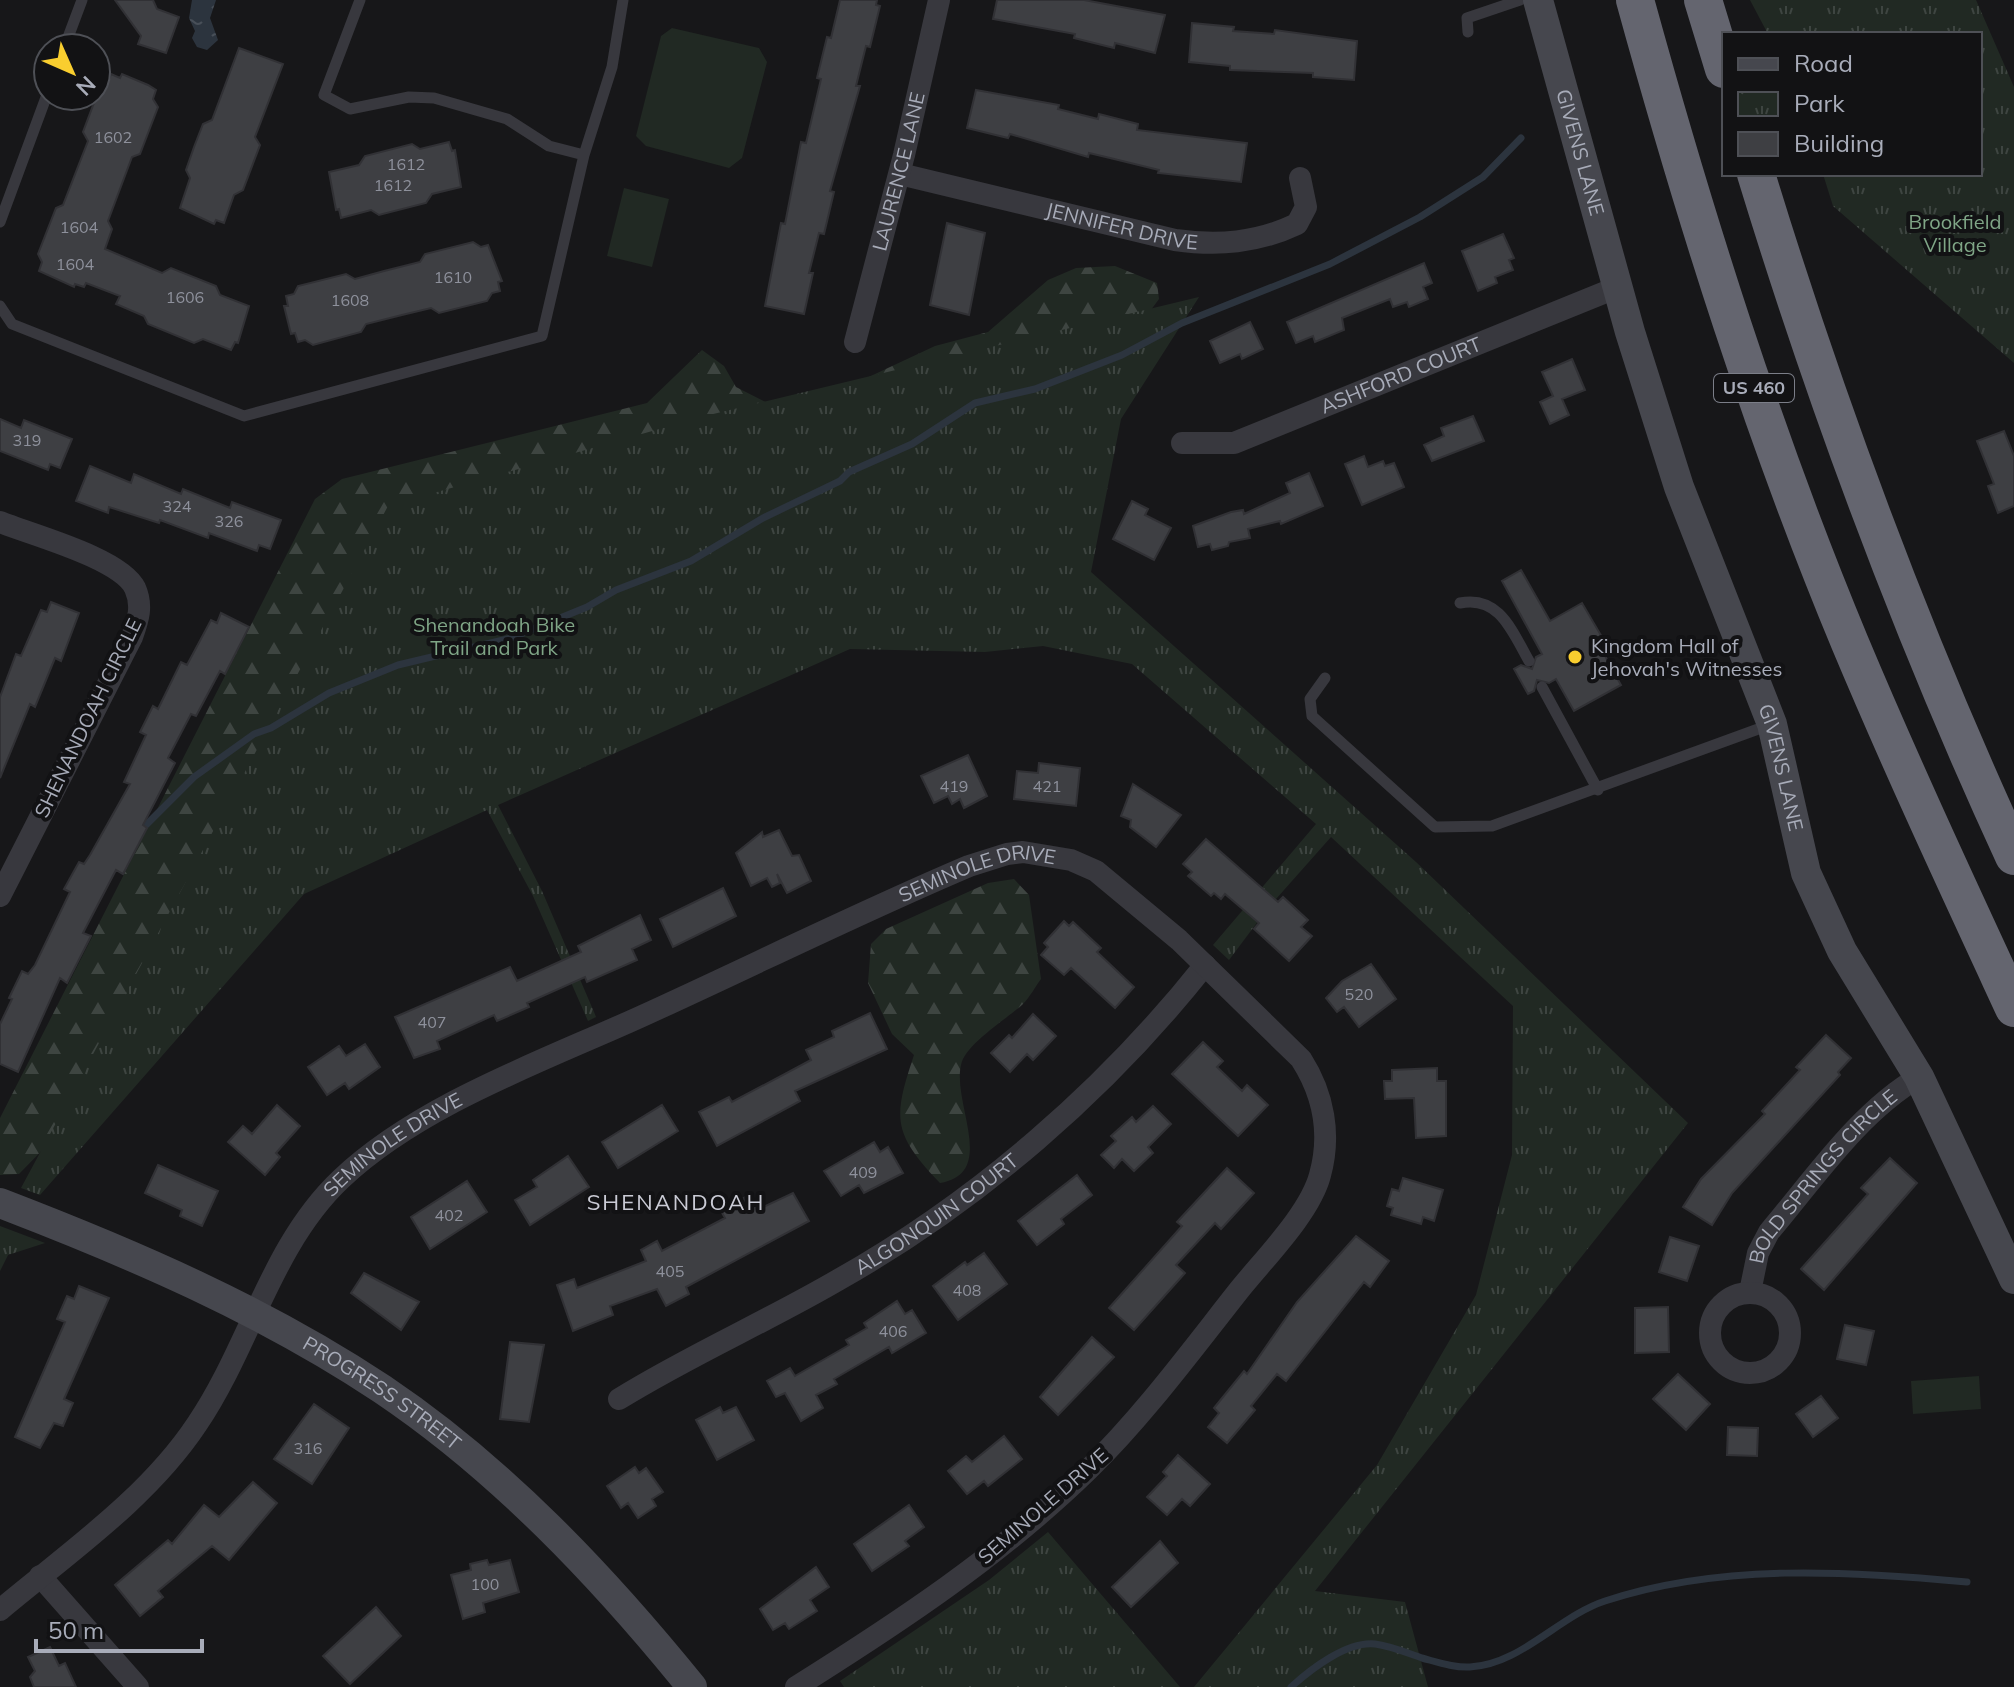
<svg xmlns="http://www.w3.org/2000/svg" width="2014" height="1687" font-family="Mulish,sans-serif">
<defs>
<pattern id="forest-firs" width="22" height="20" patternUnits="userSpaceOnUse" patternTransform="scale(2)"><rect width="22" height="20" fill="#212923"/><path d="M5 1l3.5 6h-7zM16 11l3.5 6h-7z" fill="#3e4541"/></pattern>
<pattern id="park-tufts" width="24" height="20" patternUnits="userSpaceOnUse" patternTransform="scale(2)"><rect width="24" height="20" fill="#212923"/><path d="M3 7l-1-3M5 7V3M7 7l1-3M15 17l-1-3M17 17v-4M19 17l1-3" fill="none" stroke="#3e4541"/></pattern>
<pattern id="water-ripples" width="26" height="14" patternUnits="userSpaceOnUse" patternTransform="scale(2)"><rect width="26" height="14" fill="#2c343e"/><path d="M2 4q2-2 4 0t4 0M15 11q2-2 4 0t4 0" fill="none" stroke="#484f58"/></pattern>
</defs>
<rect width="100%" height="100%" fill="#171719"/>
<path fill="#212923" d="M672,28l87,20 8,14 -25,96 -13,10 -83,-22 -10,-10 25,-100z
M624,188l45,11 -17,68 -45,-11z
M1979,1376l2,33 -68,5 -2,-33z"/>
<path fill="url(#forest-firs)" d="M1115,266l42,17 2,16 -20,27 -670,350 -410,457 -40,41 -19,1v-57l315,-619 27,-20 305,-76 55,-53 22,16 12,21 43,22 34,-6 122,-57 53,-14 60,-52 28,-12z
M1014,879l15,16 12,84c-6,8 -11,18 -18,25 -16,15 -58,40 -62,61 -9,39 37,108 -21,118 -48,-50 -47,-65 -26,-128l-22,-21 -24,-51 3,-39 15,-15 102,-46z"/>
<path fill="url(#park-tufts)" d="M1750,0h226l38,87v276l-181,-157 -10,-32h157v-140h-212z
M1199,297l-78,122 -30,153 325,290 272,261 -373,468 90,11 23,85h-234l183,-222 99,-170 36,-140 1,-149 -182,-169 -63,71 -39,52 -16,-15 103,-121 -184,-160 -89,-18 -58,6 -135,-3 -352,156 44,86 52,121 2,5 -8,4 -55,-125 -46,-86 -183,84 -264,301 -19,-7 367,-682 317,-90z
M0,1226l45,17 -37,12 -8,16z
M1048,1532l132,155h-336l-4,-6 149,-101z"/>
<path fill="url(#water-ripples)" d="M192,0h24l-6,18 8,22 -11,10 -10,-3 -5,-9 3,-7 -6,-13z"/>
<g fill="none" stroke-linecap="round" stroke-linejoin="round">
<path stroke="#2c343e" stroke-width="7" d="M139,832l55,-55 60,-43 17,-6 58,-35 69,-28 113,-27 76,-31 29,-17 75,-29 72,-43 77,-37 9,-9 63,-28 63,-41 60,-14 87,-34 60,-32 148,-59 90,-47 63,-40 38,-39
M1291,1687c20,-18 56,-46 84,-43 16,2 32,9 47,14 15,4 32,10 48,9 50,-2 89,-51 135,-66 115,-38 244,-30 362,-19"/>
</g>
<path fill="#3e3f43" stroke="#313135" stroke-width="2" d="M115,0h38l4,9 22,8 -13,36 -28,-9 3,-8z
M840,0h37l-1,5 4,1 -10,41 -4,-1 -10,40h4l-30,105 4,1 -10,42 -5,-1 -10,40h4l-9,41 -39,-8 16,-83 4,1 16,-82 5,1 15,-64 -4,-1 10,-41 4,1z
M997,0h87l81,15 -10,38 -40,-10 -1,5 -40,-10 1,-4 -82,-15z
M1192,23l42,4 -1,4 41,3 1,-4 82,11 -3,39 -41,-3v-4l-83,-3v-4l-41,-4z
M239,48l44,16 -28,73 5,8 -17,45 -9,5 -10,28 -8,-3 -2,4 -34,-16 10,-30 -4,-8 8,-23 9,-23 9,-4z
M111,74l9,4 2,-4 26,11 8,5 -3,9 5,8 -18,47 -8,3 -24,64 4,8 -7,20 57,24 9,-5 45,18 4,9 29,11 -11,37 -3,-1 -4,8 -28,-11 -9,4 -46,-19 -4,-8 -28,-12 4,-8 -34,-13 -2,4 -9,-3 -1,3 -35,-16 3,-9 -4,-8 18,-46 7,-3 25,-64 -5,-9 17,-45 8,-5z
M976,90l83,15 -1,4 40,10 1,-5 39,10 -1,6 110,13 -6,39 -83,-9 1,-3 -49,-12 -21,-5 -1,4 -78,-23 -2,4 -41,-10z
M449,142l3,9 3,-1 6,37 -29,7 -6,9 -47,12 -8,-5 -30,8 -2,-9 -3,1 -7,-38 30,-7 6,-9 47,-12 8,5z
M947,223l38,10 -16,82 -39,-10z
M1503,234l11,24 -5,2 4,10 -18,7 2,6 -19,8 -16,-40z
M473,242l8,5 7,-2 14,36 -4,1 2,9 -8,2 -5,8 -48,12 -8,-5 -29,7 -36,9 -5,8 -48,13 -8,-5 -7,2 -3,-9 -4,1 -7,-28h4l-2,-10 8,-2 4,-8 48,-12 9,5 29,-8 36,-9 5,-8z
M1424,263l8,20 -9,4 5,12 -19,8 -2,-5 -14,5 -3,-8 -48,19 2,12 -29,12 -2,-6 -17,7 -9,-21z
M1250,322l13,27 -21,10 -2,-5 -20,9 -10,-22z
M1572,359l13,31 -23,9 7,16 -19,9 -10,-22 13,-6 -11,-24z
M1473,416l11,25 -52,20 -8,-16 20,-9 -3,-8z
M0,419l21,9 3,-8 48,19 -12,29 -10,-4 -2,6 -48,-19z
M2004,431l10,25v50l-16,7 -10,-27 6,-2 -17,-43z
M1364,456l4,11 15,-6 2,5 9,-3 10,24 -42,18 -17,-41z
M90,466l41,17 3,-9 47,20 2,-5 47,19 2,-6 49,18 -11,29 -11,-4 -2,6 -48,-18 -1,5 -48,-18 -1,3 -50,-16 -1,6 -32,-12z
M1309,473l14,33 -42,18 -1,-3 -32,8 2,9 -21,4 -1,4 -16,4 -2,-6 -12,3 -5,-21 38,-14 12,-2 1,4 46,-21 -4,-10z
M1132,501l16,8 -3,6 26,13 -17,32 -41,-21z
M1521,570l29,51 32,-18 27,46 -6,3 18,33 -47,26 -18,-32 -7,4 -12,-3 -3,11 -6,3 -14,-25 7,-4 11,4 4,-12 6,-3 -40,-73z
M51,602l28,11 -18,48 -6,-3 -20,49 -5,-3 -30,74v-81l16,-43 5,2 20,-46 6,2z
M221,613l28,14 -24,47 -5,-3 -24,45 -5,-2 -23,44 7,5 -32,62 4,3 -24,46 -7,-4 -33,63 8,3 -24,47 -7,-5 -42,94 -18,-8v-40l12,-25 -3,-1 13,-27 6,3 7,-9 35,-73 -6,-3 15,-27 5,2 6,-9 40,-71 -6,-2 22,-47 -6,-3 13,-26 5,3 23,-47 6,3 24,-45 6,3z
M968,755l19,41 -23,12 -4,-9 -8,5 -4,-8 -14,7 -13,-27z
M1039,763l41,5 -4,38 -62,-7 3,-28 21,2z
M1133,784l48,31 -25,32 -26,-20 1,-7 -10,-4z
M779,830l13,26 7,-1 12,26 -24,12 -10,-19 3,9 -8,4 -5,-9 -16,8 -15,-33 26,-21 1,5z
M1206,839l72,63 5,-5 25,23 -7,7 11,9 -23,25 -35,-32 5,-6 -34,-29 -4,5 -7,-6 -3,3 -23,-20 4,-4 -9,-8z
M723,888l13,28 -63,31 -13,-28z
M640,915l11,25 -19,9 5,11 -50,22 -2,-5 -58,26 2,4 -32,14 -3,-6 -57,26 3,8 -26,9 -19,-41 115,-50 7,14 64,-29 -3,-6z
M1064,921l5,5 4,-4 28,26 -4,4 37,35 -19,21 -44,-40 -7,7 -23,-20 7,-8 -4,-4z
M1371,964l25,35 -37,28 -15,-20 -7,5 -11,-14 16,-17z
M870,1013l17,36 -92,42 5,10 -83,45 -18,-34 30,-15 3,5 79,-42 -5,-10 28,-13 -2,-6z
M1033,1014l23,22 -23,24 -6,-6 -17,18 -19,-19 18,-18 3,3z
M1826,1035l25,23 -13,14 2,3 -108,118 -20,32 -29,-18 18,-28 64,-65 -3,-3 38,-41 -4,-3z
M1203,1042l20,19 -6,6 25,24 5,-6 21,20 -30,31 -66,-62z
M365,1044l15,23 -31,22 -4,-6 -18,12 -19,-28 31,-21 7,10z
M1437,1068v13h9v55l-30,2 -2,-40 -29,1 -1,-18h8v-11z
M277,1105l23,21 -24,27 4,4 -15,18 -37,-33 15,-16 9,8z
M662,1105l16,26 -60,37 -16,-26z
M1153,1106l18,18 -23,23 5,6 -19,18 -12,-12 -8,9 -13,-13 15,-14 -5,-5 21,-19 4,5z
M874,1142l6,10 8,-5 15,26 -39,20 -5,-8 -18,11 -17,-25z
M568,1156l21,31 -59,38 -15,-25 22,-13 -4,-7z
M1890,1158l27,25 -93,107 -23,-21 67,-75 -7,-6z
M158,1165l60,26 -16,35 -22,-10 2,-6 -37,-17z
M1227,1168l27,25 -33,36 -6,-6 -39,42 9,8 -51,57 -25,-22 73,-82 -5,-4z
M1077,1175l15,20 -31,24 3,5 -27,21 -19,-24z
M1403,1178l40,12 -9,31 -11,-4 -2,7 -30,-9 2,-7 -6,-2 5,-17 7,2z
M467,1181l20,31 -57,37 -19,-32z
M793,1193l16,28 -123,66 3,7 -23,12 -9,-17 -47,17 3,9 -40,16 -16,-46 17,-6 3,9 69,-27 -5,-11 16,-9 5,10 63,-33 -4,-7 28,-16 8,15z
M1356,1236l33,25 -19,26 -6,-5 -78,99 -9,-7 -26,32 4,4 -28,33 -19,-16 11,-14 -5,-5 30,-37 3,3 50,-72z
M1670,1237l29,9 -12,35 -28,-9z
M984,1253l23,31 -49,36 -25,-34 32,-24 2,3z
M364,1273l55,29 -18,28 -50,-37z
M79,1286l30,12 -45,101 9,4 -10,23 -9,-3 -14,25 -25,-11 50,-115 -8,-3 10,-23 7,3z
M897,1301l8,13 7,-4 14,23 -34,20 -3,-6 -55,32 3,5 -21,11 7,13 -22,13 -16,-28 -9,4 -9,-16 23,-13 5,8 54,-31 -3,-5 21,-12 -3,-5z
M1668,1307l1,45 -34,1v-45z
M1845,1325l29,6 -8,34 -29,-6z
M1092,1337l22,20 -56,58 -18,-18z
M510,1342l34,3 -15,77 -29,-3z
M1678,1374l32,30 -24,26 -33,-31z
M1821,1396l17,22 -25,19 -17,-23z
M314,1404l35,24 -37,56 -38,-25z
M720,1407l3,6 13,-6 18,33 -37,20 -21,-40z
M1728,1427l30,1 -1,28 -30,-1z
M1004,1436l18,23 -34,27 -4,-5 -17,13 -19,-23 18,-15 6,6z
M1178,1455l32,29 -20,22 -8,-7 -15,16 -20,-18 20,-21 -4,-4z
M635,1467l4,6 7,-5 17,24 -11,7 4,7 -18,12 -10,-15 -7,5 -14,-22z
M253,1482l24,21 -48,57 -17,-14 -54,45 5,6 -23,19 -25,-31 53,-45 4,4 32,-39 15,12z
M909,1505l15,22 -19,14 4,5 -37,25 -18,-27z
M1160,1541l18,22 -47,44 -19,-20z
M487,1560l2,5 21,-5 9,32 -36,11 2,9 -22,7 -12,-44 20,-5 -1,-6z
M816,1567l13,20 -19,13 7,11 -28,18 -4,-6 -12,7 -13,-21z
M376,1607l25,29 -51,48 -27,-28z
M50,1647l9,19 6,-3 11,24h-42l-4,-10 5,-6 -7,-14z"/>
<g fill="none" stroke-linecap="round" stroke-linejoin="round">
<path stroke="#38383e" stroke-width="11" d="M360,0l-36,95 26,14 59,-12 25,1 73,21 42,27 35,9
M1468,32l-1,-14 53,-18
M64,48l18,-48
M0,222l48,-130
M0,306l12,18 232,92 298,-80 42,-181 28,-88 11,-67
M1460,603c39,-8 52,28 69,58
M1325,678l-15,21 2,17 123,111 57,-1 280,-102
M1542,687l56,103"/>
<g stroke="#38383e" stroke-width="22">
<path id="s1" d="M900,174l275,66c43,6 82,3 122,-16l9,-17 -6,-29"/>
<path id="s2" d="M855,342l49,-187 35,-155"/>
<path id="s3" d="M1182,443h52l384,-156"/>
<path d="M0,522c32,13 120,36 135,66 8,18 3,32 -3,49l-132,259"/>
<path id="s4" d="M1750,1292l8,-39 11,-21c45,-53 90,-120 150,-155"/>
<circle cx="1750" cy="1333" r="40"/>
<path id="s5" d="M619,1399c71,-44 147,-77 219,-119 140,-79 267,-189 367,-315"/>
<path d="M40,1576l98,111"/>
<path id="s6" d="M0,1610c68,-57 148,-112 197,-186 53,-78 74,-179 144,-245 78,-74 202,-118 299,-162 110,-50 218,-104 329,-151l38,-12 16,-2 48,8 25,11 83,69 122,119c23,36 30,76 19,116 -10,38 -55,83 -80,114 -49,62 -96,126 -152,181 -87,85 -190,153 -292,217"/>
</g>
<g stroke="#46474e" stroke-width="30">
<path id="s7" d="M1538,0l92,332 49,155 93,237 34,149 36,78 77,126 95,202"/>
<path id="s8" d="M0,1203c133,51 263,107 382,186 119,80 220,187 310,298"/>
</g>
<path stroke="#64656f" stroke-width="38" d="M1635,0c60,218 128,434 215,643 52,124 108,244 164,365
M1703,0l21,69
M1756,174c71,232 156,461 258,682"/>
</g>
<circle fill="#f9ce2f" stroke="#121214" stroke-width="3" cx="1575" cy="657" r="8"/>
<g text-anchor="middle" stroke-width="8" stroke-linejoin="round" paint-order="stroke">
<g font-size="16" fill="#8e919c">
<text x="113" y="143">1602</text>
<text x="406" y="170">1612</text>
<text x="393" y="191">1612</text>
<text x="79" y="233">1604</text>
<text x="75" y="270">1604</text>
<text x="453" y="283">1610</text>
<text x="185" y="303">1606</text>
<text x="350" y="306">1608</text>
<text x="27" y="446">319</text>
<text x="177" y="512">324</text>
<text x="229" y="527">326</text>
<text x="954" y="792">419</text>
<text x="1047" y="792">421</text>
<text x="1359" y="1000">520</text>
<text x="432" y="1028">407</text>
<text x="863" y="1178">409</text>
<text x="449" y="1221">402</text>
<text x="670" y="1277">405</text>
<text x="967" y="1296">408</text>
<text x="893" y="1337">406</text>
<text x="308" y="1454">316</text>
<text x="485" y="1590">100</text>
</g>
<rect fill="#121214" stroke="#7b7e88" stroke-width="2" x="1714" y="374" width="80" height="28" rx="6"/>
<g font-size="18" font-weight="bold" fill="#a8acb9">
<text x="1754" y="394">US 460</text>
</g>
<g font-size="20" fill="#a8acb9" stroke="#121214">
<text dy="7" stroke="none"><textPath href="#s7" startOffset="158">GIVENS LANE</textPath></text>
<text dy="7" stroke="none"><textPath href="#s2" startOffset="176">LAURENCE LANE</textPath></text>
<text dy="7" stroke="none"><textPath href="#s1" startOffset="228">JENNIFER DRIVE</textPath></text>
<text dy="7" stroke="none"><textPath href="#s3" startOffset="232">ASHFORD COURT</textPath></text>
<text transform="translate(88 718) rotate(-64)" y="7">SHENANDOAH CIRCLE</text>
<text dy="7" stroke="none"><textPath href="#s7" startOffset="806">GIVENS LANE</textPath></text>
<text dy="7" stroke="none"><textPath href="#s6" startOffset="1268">SEMINOLE DRIVE</textPath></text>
<text dy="7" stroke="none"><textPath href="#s6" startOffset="620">SEMINOLE DRIVE</textPath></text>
<text dy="7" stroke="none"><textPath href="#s4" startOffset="140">BOLD SPRINGS CIRCLE</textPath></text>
<text dy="7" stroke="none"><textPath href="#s5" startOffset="368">ALGONQUIN COURT</textPath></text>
<text dy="7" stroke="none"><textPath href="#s8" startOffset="428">PROGRESS STREET</textPath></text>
<text transform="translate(1043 1506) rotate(-41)" y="7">SEMINOLE DRIVE</text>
</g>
<g font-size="20" fill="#7fa586" stroke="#121214">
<text x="1955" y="229">Brookfield<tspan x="1955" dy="23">Village</tspan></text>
<text x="494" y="632">Shenandoah Bike<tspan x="494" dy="23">Trail and Park</tspan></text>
</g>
<g font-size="20" fill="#a8acb9" stroke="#121214" text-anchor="start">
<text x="1591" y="653">Kingdom Hall of<tspan x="1591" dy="23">Jehovah's Witnesses</tspan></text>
</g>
<g font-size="22" letter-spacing="2" fill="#cacbd5" stroke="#121214">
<text x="676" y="1210">SHENANDOAH</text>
</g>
</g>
<rect x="1722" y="32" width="260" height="144" fill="#121214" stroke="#4e5056" stroke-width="2"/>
<rect x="1738" y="58" width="40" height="12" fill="#46474e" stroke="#4e5056" stroke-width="2"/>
<text x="1794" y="72" font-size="24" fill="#a8acb9">Road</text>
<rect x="1738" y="92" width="40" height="24" fill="url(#park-tufts)" stroke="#4e5056" stroke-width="2"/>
<text x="1794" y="112" font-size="24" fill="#a8acb9">Park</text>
<rect x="1738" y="132" width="40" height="24" fill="#3e3f43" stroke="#4e5056" stroke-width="2"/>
<text x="1794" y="152" font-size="24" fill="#a8acb9">Building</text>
<g transform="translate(72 72) rotate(135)"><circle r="38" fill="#121214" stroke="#4e5056" stroke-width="2"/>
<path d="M0-6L14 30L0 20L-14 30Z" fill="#f9ce2f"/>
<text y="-12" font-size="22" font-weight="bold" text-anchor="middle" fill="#a8acb9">N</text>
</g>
<path d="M36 1639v12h166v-12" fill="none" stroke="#a8acb9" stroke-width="4"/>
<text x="48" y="1639" font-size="24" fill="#a8acb9" stroke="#121214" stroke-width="6" paint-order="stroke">50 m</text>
</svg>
